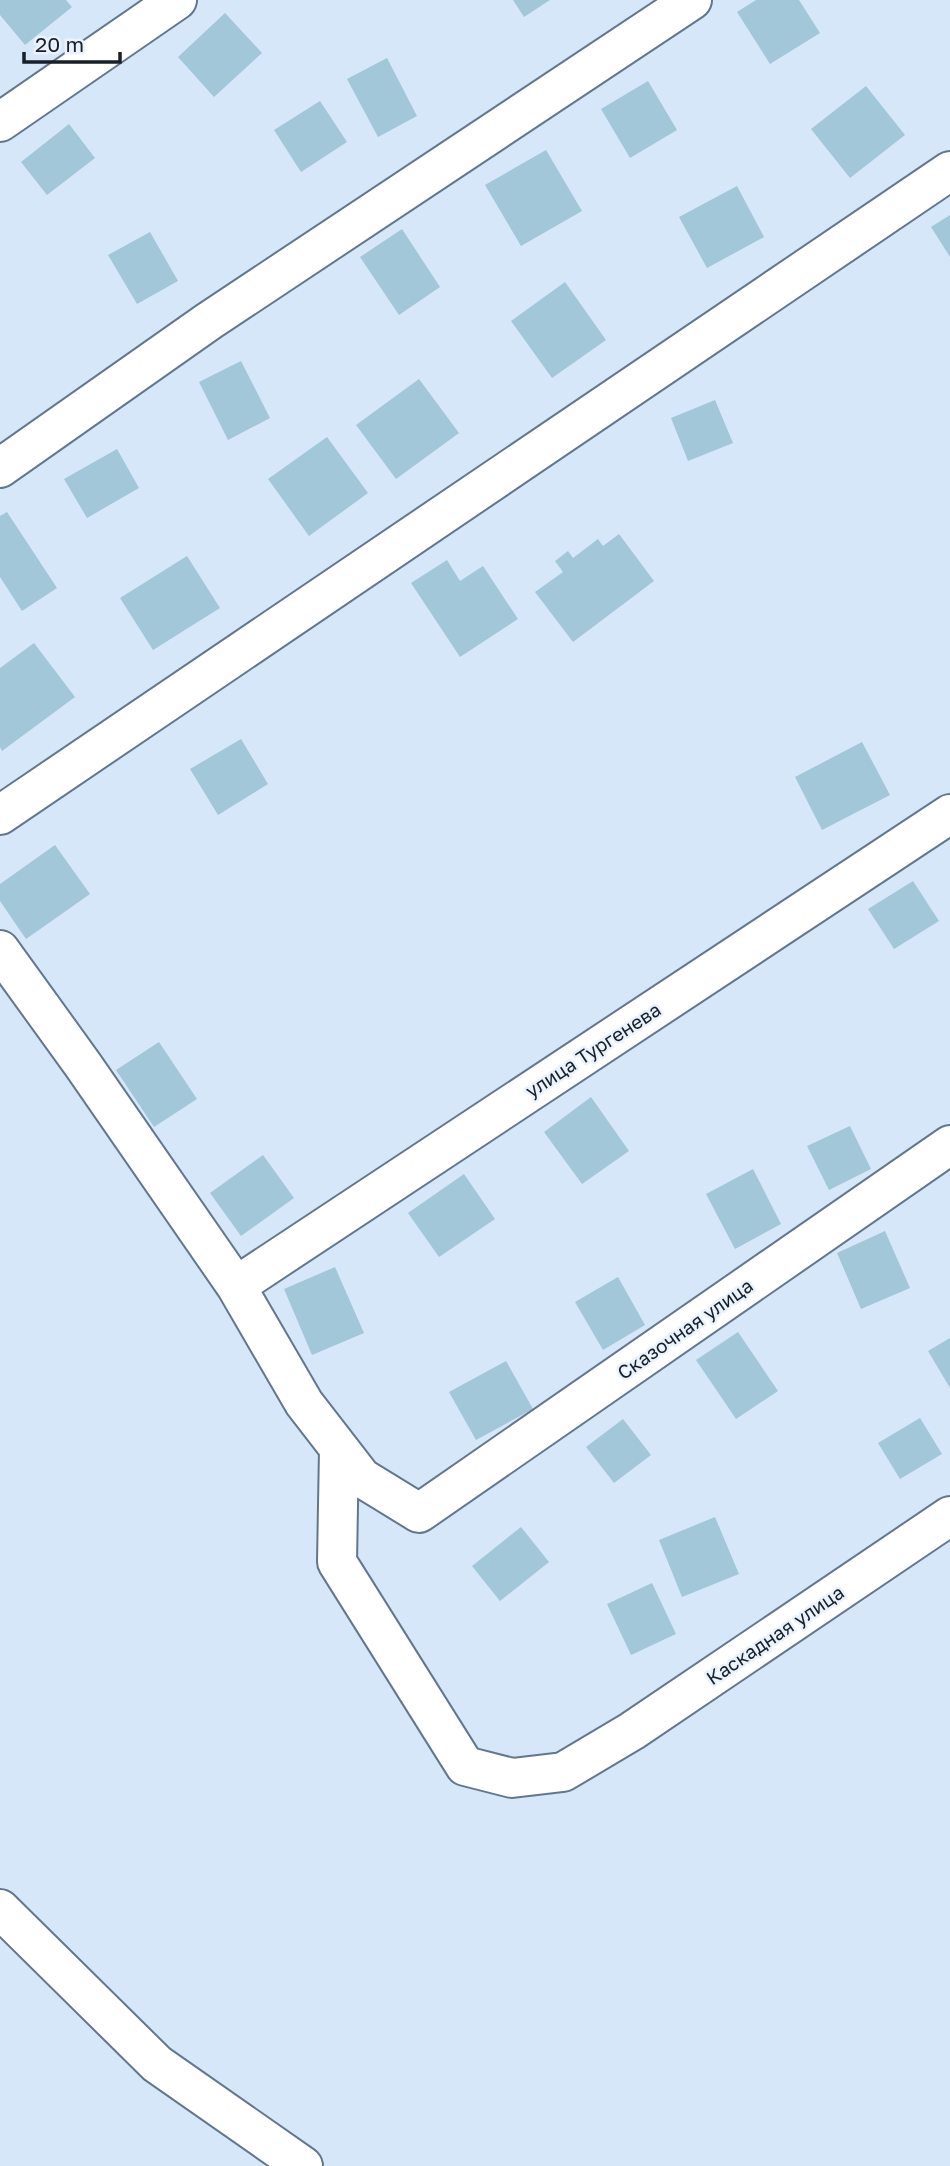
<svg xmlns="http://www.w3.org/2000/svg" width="950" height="2166" font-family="'Golos Text',sans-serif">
<rect width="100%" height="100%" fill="#d6e7fa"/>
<path fill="#a1c7d8" d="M0,0h66l6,7 -47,38 -25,-30z
M513,0h37l-26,17z
M756,0h43l21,33 -50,31 -33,-52z
M225,13l37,40 -48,44 -36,-40z
M387,58l30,58 -39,21 -31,-58z
M648,81l29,49 -47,28 -29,-49z
M866,86l39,49 -55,43 -39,-49z
M320,101l27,41 -46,30 -27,-42z
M69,124l26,34 -48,37 -26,-33z
M546,150l36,61 -61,35 -36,-61z
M737,186l27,51 -57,31 -28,-51z
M950,215v42l-19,-30z
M402,229l38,58 -41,28 -39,-58z
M150,232l28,49 -41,23 -29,-49z
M565,282l41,58 -54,38 -41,-57z
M241,361l29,57 -42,22 -29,-58z
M419,379l40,54 -63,46 -40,-54z
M715,400l18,43 -45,18 -17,-43z
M327,437l41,56 -59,43 -41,-57z
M117,449l22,39 -52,30 -23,-39z
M7,512l50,76 -35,23 -22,-34v-61z
M619,534l35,47 -81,61 -38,-50 28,-20 -8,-11 13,-10 5,7 25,-19 5,7z
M187,556l33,52 -67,42 -33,-52z
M447,560l13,21 23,-15 35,53 -58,38 -49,-74z
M34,643l41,54 -73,54 -2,-4v-79z
M241,739l27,45 -50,31 -28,-46z
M862,742l28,53 -68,35 -27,-53z
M55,845l35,49 -64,45 -26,-38v-17z
M913,881l26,40 -45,28 -26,-40z
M159,1042l38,57 -43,28 -38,-57z
M591,1097l38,54 -47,33 -38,-52z
M850,1126l21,43 -42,21 -22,-44z
M263,1155l31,43 -53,38 -31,-43z
M753,1169l28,55 -46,25 -29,-55z
M464,1174l31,45 -56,38 -31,-44z
M885,1231l25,57 -49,21 -24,-56z
M335,1267l29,66 -52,22 -28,-66z
M618,1277l27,48 -42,25 -28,-48z
M738,1332l40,59 -42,28 -40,-59z
M950,1338v50l-22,-37z
M506,1361l27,48 -57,31 -27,-48z
M920,1418l22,36 -42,25 -22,-36z
M623,1419l28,36 -37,28 -28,-36z
M715,1517l24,57 -57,23 -23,-57z
M521,1527l28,35 -49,39 -28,-35z
M652,1583l24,51 -45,21 -24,-51z"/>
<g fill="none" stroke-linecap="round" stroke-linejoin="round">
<defs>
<path id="minor" d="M0,122l177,-122
M0,468l209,-147 483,-321
M0,815l950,-644
M0,950l83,115 153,221 68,117 58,75 57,35 531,-368
M236,1286l714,-472
M339,1449l-2,113 128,204 47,12 51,-6 69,-41 318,-215
M0,1909l157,155 146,102"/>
</defs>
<use href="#minor" stroke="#63778c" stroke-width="42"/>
<use href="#minor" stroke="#fff" stroke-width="38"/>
</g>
<g text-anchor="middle" stroke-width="5" stroke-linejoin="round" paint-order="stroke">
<g font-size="19" fill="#171f28" stroke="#eaf3fd">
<text transform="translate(593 1050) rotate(-33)" y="7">улица Тургенева</text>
<text transform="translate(685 1329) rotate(-35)" y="7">Сказочная улица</text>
<text transform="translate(775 1635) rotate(-34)" y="7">Каскадная улица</text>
</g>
</g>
<path d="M24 52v10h96v-10" fill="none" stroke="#171f28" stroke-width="3.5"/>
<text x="35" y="52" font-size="21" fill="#171f28" stroke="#eaf3fd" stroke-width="5" paint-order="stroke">20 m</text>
</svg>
